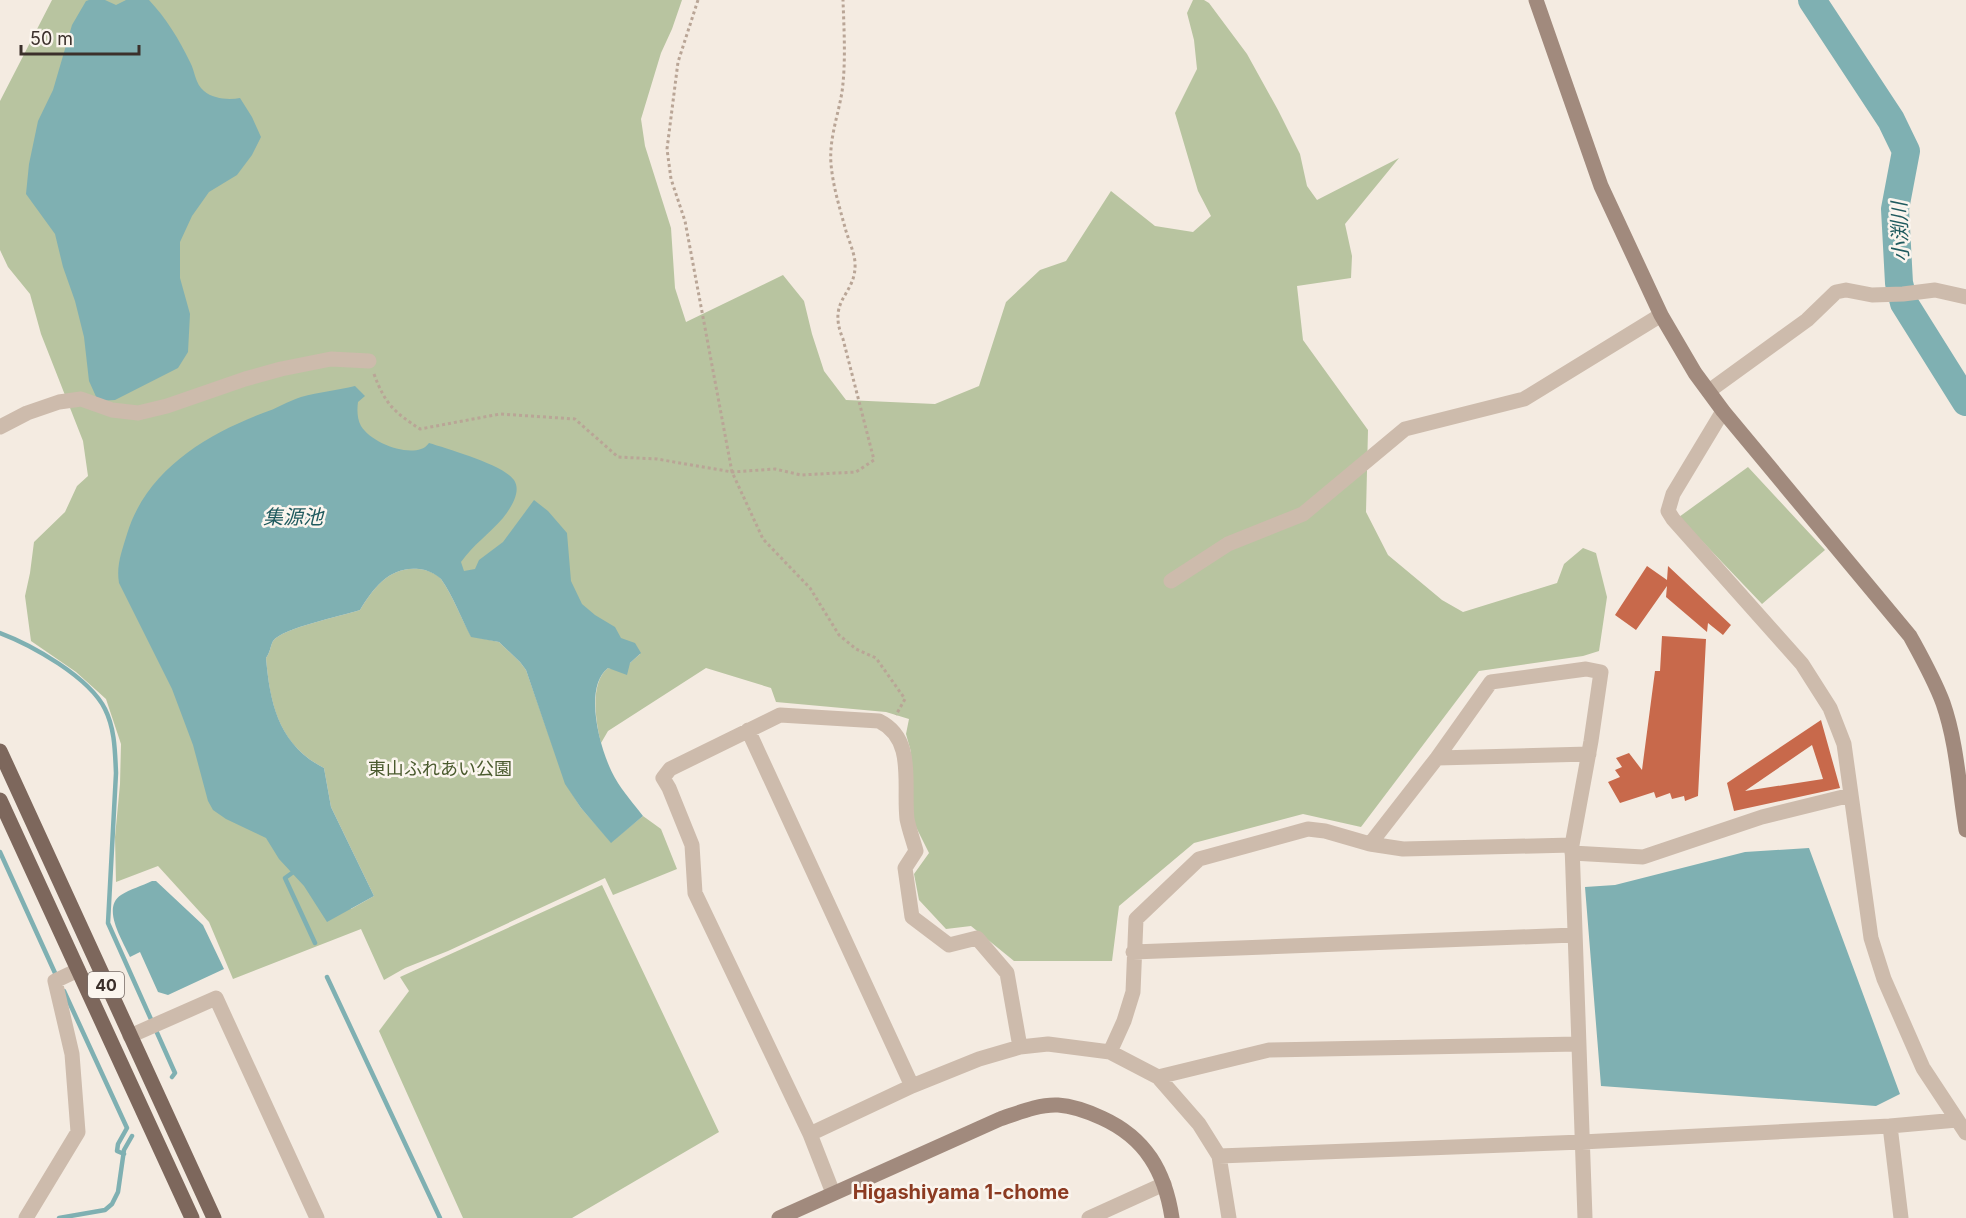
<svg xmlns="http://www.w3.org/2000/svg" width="1966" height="1218" font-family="Inter,'Noto Sans JP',sans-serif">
<rect width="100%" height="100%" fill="#f4ebe1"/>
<path fill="#b8c4a0" d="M52,0h630l-10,29 -11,24 -20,66 4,27 26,82 4,60 11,34 97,-47 21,26 8,33 12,37 22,29 89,4 44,-18 27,-84 34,-32 26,-9 45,-70 44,35 38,6 18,-16 -13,-25 -23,-78 22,-44 -3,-29 -7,-27 6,-13h11l5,3 38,51 31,56 22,44 7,32 10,14 82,-42 -54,66 7,32 -1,22 -54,8 6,54 65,90 -2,82 22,43 54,45 21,12 94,-29 7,-19 19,-16 13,5 11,44 -8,54 -16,5 -104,15 -118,156 -58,-13 -109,29 -75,63 -7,55h-98l-43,-35 -25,3 -27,-29 -5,-26 15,-21 -17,-34 -1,-67 -5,-18 3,-15 -23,-7 -110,-10 -5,-14 -65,-20 -98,63 -7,12c-5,-20 -12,-60 7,-75l9,2 13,-7 10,-9 -229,-102 -166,49 -16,137 122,171 23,-13 -43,-89 -7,-39c-45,-23 -54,-63 -58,-110 4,-5 4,-11 7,-17 9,-13 69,-25 87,-31 15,-25 33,-47 65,-40 6,2 12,4 16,9 12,17 20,39 30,57l28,6 21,20 6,8 40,114 15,24 30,34 32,-26 18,13 16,40 -64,26 -8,-17 -157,73 -43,17 -21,12 -23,-51 -128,50 -24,-57 -51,-56 -42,16 -1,-45 5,-53 1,-40 -15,-45 -30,-27 -45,-31 -6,-45 5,-23 4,-31 31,-30 12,-26 11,-10 -5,-35 -42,-107 -11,-40 -22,-27 -8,-17v-149z
M1748,467l77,83 -63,54 -83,-87z
M602,885l117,247 -147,86h-109l-84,-187 30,-40 -9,-14z"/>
<path fill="#7fb0b2" d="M89,0h16l11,5 10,-5h23c17,18 30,39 41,62 5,9 5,22 14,29 9,8 25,9 36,7l12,19 9,20 -9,18 -15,20 -28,17 -17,24 -12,26v36l10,36 -2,38 -10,16 -63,32 -17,1 -9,-20 -5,-44 -9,-36 -12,-34 -8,-33 -29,-40 3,-30 9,-43 15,-31 19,-65 14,-24z
M355,386l10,10 -7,6c-1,7 -1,17 3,24 10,16 42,29 60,23 4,-1 6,-4 8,-6 19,6 75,22 85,37 8,12 -4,29 -11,38 -14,16 -30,27 -42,44l3,9 11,-2 4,-9 24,-18 31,-42 14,11 19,22 4,48 11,23 13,11 20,12 6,11 14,5 6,10 -11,10 -3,12 -19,-7c-26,20 -7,86 7,110 8,14 19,26 28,38l-32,27 -30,-35 -16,-24 -39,-114 -6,-8 -21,-20 -28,-5c-10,-19 -18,-41 -30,-58 -4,-4 -10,-7 -16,-9 -32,-7 -50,15 -65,40 -18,6 -78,18 -87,31 -3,6 -3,12 -7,17 4,46 13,87 58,110l7,39 43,89 -47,26 -23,-36 -25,-27 -13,-21 -40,-19 -13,-9 -5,-9 -15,-56 -21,-56 -53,-106c-3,-18 3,-32 8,-49 19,-63 78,-99 136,-121 13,-4 25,-12 38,-16 18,-5 37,-7 54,-11z
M1809,848l91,246 -24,12 -275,-20 -16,-199 30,-2 130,-33z
M152,881h4l47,44 21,44 -56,26 -10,-3 -18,-40 -10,5c-7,-16 -29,-49 -9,-62 9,-6 21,-9 31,-14z"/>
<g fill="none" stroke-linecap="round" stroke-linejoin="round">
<path stroke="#7fb0b2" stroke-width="4.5" d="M0,633c32,12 89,44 105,76 10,20 10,43 11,64l-8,150 67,150 -3,4
M0,852l55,121
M292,873l-7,5 30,65
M327,977l113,241
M64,991l63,137 -9,16 -1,7 7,3
M59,1218l46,-8 7,-6 6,-12 6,-42 8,-14"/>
<path stroke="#7fb0b2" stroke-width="28" d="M1812,0l79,120 15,31 -11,58 4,74 5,20 62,99"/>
</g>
<path fill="#c8694b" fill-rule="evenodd" d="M1647,566l20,14 1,-14 63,59 -8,10 -15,-12 -1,9 -41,-35 1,-11 -31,44 -21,-15z
M1662,636l44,3 -8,157 -13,5 -1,-5 -12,3 -2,-6 -14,5 -2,-6 -34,11 -12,-21 12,-5 -5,-7 7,-3 -6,-9 13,-5 13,17 13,-99h5z
M1821,720l19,68 -106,23 -7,-28zM1812,745l11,34 -78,12z"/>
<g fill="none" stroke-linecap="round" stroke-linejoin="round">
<path stroke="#b9a596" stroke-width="3" stroke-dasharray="3 3" stroke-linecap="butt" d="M698,0l-20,62 -11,87 4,30 14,42 47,251 31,67 47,49 29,47 17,14 20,9 29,41 -9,16
M374,374c11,30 20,38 46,55l80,-15 75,5 43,38 39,2 75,13 43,-3 26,6 55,-3 18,-12 -31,-121c-17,-41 14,-43 12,-77 -1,-10 -6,-21 -9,-31 -6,-22 -13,-44 -15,-67 -2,-25 7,-48 11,-72 4,-30 2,-62 1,-92"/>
<path stroke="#cdbbac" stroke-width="15" d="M1709,391l98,-71 29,-28 10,-2 26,5 31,-1 32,-4 31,7
M1723,411l-50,83 -5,17 5,8 129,145 28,44 14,36 27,194 13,41 39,89 43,65
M0,427l27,-14 32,-11 22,-3 31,11 26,3 29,-7 78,-27 36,-10 50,-10 38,2
M1171,581l57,-37 75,-30 102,-85 119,-30 137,-84
M748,730l164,356
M1437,758l152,-4
M1370,844l67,-86 54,-76 95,-13 15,3 -10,69 -19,104 13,373
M1572,853l71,4 119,-40 89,-22
M1133,952l441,-17
M130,1036l86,-38 101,220
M1110,1052l14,-31 9,-29 3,-73 63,-60 109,-30 17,2 45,13 33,5 169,-4
M1158,1077l111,-27 310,-6
M1890,1126l11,92
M810,1134l102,-48 67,-27 41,-12 28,-3 62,8 48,25 41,47 20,32 10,62
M1219,1156l363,-14 308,-16 67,-6
M833,1193l-23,-59 -115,-241 -3,-48 -23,-57 -6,-10 7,-9 110,-54 99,6c37,18 24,64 28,98 2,10 6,21 9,32l-11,17 7,49 37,28 28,-7 30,35 13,74
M26,1218l52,-86 -6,-78 -17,-73 23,-11
M1089,1218l75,-34"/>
<path stroke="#a18a7d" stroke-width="15" d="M1536,0l65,186 60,129 34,58 28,38 187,225c12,22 24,43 33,67 14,40 16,85 23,127
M779,1218l221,-99c18,-6 39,-15 58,-14 15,1 31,7 44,13 44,20 63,54 70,100"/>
<path stroke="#7d675c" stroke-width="15" d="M0,751l214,467
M0,800l192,418"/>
</g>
<g text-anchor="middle" stroke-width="5" stroke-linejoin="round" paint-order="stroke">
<rect fill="#fbf5ee" stroke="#756b66" stroke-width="1.5" x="88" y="972" width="36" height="26" rx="4.5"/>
<g font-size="16" font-weight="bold" fill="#3b302b">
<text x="106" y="991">40</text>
</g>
<g font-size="18" fill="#4a5a2e" stroke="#fbf5ee">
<text x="440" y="775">東山ふれあい公園</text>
</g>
<g font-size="20" font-style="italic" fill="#1f5a5e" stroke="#fbf5ee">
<text transform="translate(1900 232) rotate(-92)" y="7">小渕川</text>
<text x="293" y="524">集源池</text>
</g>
<g font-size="20" font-weight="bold" fill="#8c3b22" stroke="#fbf5ee">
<text x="961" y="1199">Higashiyama 1-chome</text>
</g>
</g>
<path d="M21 45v9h118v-9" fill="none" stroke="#3b302b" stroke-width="3"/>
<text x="30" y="45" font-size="18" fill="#3b302b" stroke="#fbf5ee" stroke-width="4.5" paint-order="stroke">50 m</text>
</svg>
